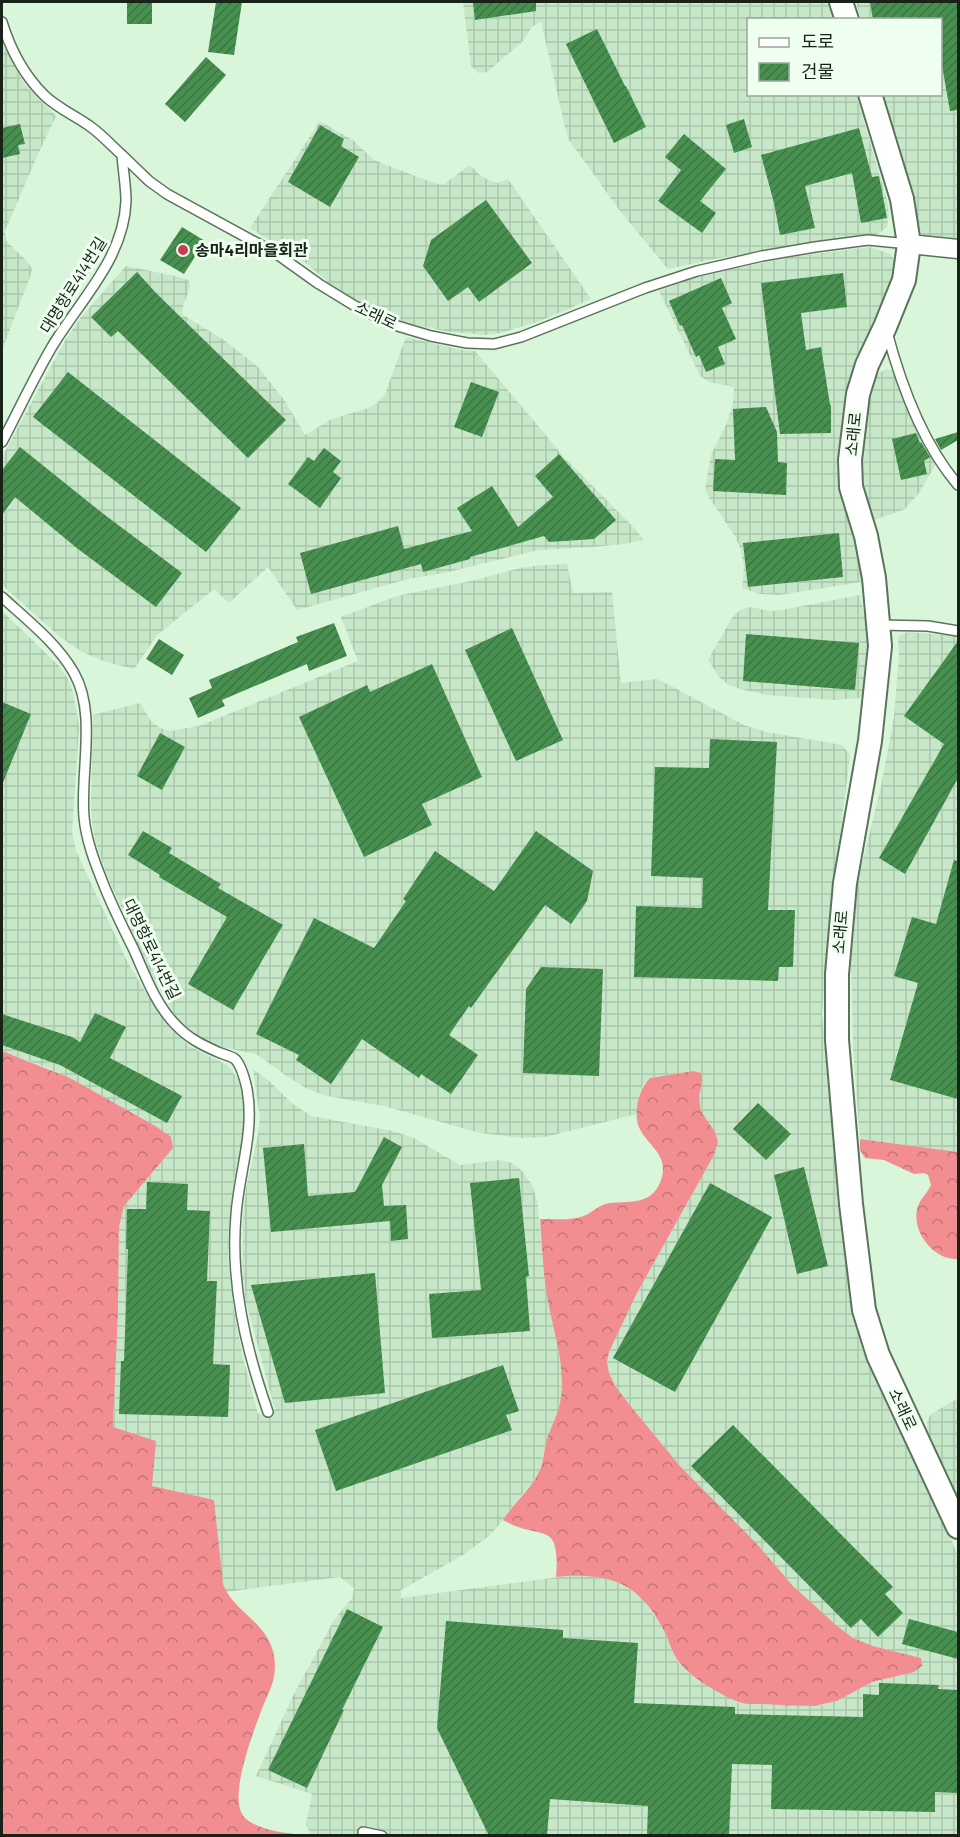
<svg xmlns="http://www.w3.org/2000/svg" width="960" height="1837" font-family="Barlow,'Noto Sans KR',sans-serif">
<defs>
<pattern id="industrial-grid" width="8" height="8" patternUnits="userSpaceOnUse" patternTransform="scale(1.5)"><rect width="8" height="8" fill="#c7e7c9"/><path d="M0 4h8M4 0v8" fill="none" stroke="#aac6ac"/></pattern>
<pattern id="forest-crowns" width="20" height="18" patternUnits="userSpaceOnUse" patternTransform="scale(1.5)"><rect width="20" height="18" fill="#f28e92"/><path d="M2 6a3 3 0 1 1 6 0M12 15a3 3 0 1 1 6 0" fill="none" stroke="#c37476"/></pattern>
<pattern id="building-hatch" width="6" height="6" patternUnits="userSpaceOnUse" patternTransform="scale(1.5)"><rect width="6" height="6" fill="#479050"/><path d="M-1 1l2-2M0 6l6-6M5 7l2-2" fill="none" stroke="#3a7542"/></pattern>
</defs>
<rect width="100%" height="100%" fill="#d9f5da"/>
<path fill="url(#industrial-grid)" d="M463,2h364l6,17 -85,1v74l108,1 31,105 2,13 -2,14 -9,7 -10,3 -149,21 -51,11 -48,-58 -51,-71 -5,-17 -23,-102 -9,6 -9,14 -36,31 -8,1 -8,-7z
M856,2h102v238l-25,-2 -12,-4 -38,-139 57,-1v-74l-79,-1z
M2,43l23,42 31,31 -21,45 -30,70 1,10 22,21 4,7 -2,8 -28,73z
M320,121l34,20 20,19 54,21 15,4 27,-20 10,10 10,6 9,2 9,-4 83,120 -51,22 -39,12 -16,2 -34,-3 -32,-6 -38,-12 -44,-24 -30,-26 -57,-36z
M870,247l20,7 4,5v10l-4,19 -18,42 -17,206 7,40 -1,6 -82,13 -19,-1 -18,-6 2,-20 -3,-18 -6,-14 -25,-37 -5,-10 6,-34 15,-30 7,-22 1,-16 -25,-5 -9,-6 -41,-85 34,-13 27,-7 78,-15z
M126,266l49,10 13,4 2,5 -1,5 -6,16v9l41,25 34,27 27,34 20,34 27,-16 36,-11 9,-5 8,-9 21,-57 51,12 18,2 89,106 73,74 6,9 -19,4 -32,3 -53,3 -95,23 -36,6 -111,31 -29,-43 -39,36 -15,-14 -57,46 -23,34 -28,-7 -24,-10 -22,-15 -58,-52v-128l64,-118 15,-22z
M887,369l6,2 3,5 41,86 -18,31 -14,16 -36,13 -8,-32 -2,-59 16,-56z
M567,564l6,29 39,-1 9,91 37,-4 86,46 22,7 76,13 8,10 -20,162 -8,96 21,225 14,92 6,22 71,146 24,58v279h-639l-9,-2 -4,-8 6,-31 -56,-18 38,-82 40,-74 18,-22 2,-10 -14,-11 -114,15 -3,-8 -71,-98 -39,-59 5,-115 1,-85 1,-11 4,-10 49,-58 -3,-11 -13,-10 -107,-58 -48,-18v-440l57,55 9,13 5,13 6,35 -7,105 4,19 52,112 31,51 16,19 16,14 36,18 11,14 6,24 1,28 -11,48 -5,44 -1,39 6,49 9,47 15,56 17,-4 -29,-108 -4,-33 1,-53 3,-28 12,-53 2,-17 -7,-49 16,12 24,23 18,12 82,15 21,7 46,27 39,-5 13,3 10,8 10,14 5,15 6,56 19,117 -1,25 -5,22 -8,16 -9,36 -7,11 -19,22 -10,15 -14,16 -26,19 -62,35v8l166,-22 23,-1 19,3 16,8 17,12 22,32 9,22 6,11 8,8 52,32 75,3 12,-2 11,-3 35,-19 42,-10 7,-14 -48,-12 -20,-8 -17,-13 -43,-39 -36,-42 -77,-78 -47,-57 -17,-22 -7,-14 -2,-11 2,-10 28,-59 77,-138 1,-23 -14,-21 -2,-13 3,-17 -9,-10 -43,7 -7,7 -4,11 -2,18 -92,23 -21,1 -44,-5 -96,-27 -57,-10 -18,-6 -21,-13 -32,-23 -39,-8 -19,-8 -11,-9 -9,-9 -26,-45 -20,-43 -26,-59 -11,-32 -3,-19 -1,-20 2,-87 47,-12 11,18 9,7 10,3 29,-5 159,-65 -17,-44 56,-21 74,-15 49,-13 23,-3z
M860,595l9,43 -4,56 -4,4 -27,2 -67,-5 -27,-6 -11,-4 -9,-7 -12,-18 25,-44 8,-6 9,-3 21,4 11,-1z
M907,632l51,4v516l-98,-13 -7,-92 -2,-84 2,-44 3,-31 25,-101 13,-70 5,-61 -1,-19z
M958,1398v99l-30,-61 -1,-13 3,-8z"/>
<path fill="url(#forest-crowns)" d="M2,1051l68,27 87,49 14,10 2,11 -49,58 -5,21 -1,85 -5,115 43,14 -4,45 62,14 9,84c12,32 52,39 52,83 0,17 -10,32 -15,47 -8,22 -34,88 -14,105 15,12 39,14 57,16h-301z
M693,1071l8,2 1,8 -3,17 2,13 14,21 3,10 -4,13 -77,138 -28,59 -2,10 2,11 7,14 17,22 47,57 77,78 36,42 43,39 17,13 20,8 48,12 1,8 -8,6 -42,10 -35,19 -23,5c-17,0 -34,-1 -51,-2 -9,0 -19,1 -27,-3 -17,-7 -46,-24 -57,-39 -8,-10 -10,-23 -16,-33 -25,-48 -56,-57 -107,-52 5,-60 -16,-35 -53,-57 10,-16 28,-31 36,-48 5,-11 5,-24 9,-36 5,-13 11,-24 13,-39 4,-33 -7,-63 -13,-96 -5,-27 -6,-55 -8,-82 15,0 32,2 46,-4 8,-4 14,-11 24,-12 23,-2 44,2 52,-26 2,-8 1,-15 -3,-22 -6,-10 -17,-19 -21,-30 -4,-16 1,-36 12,-47z
M860,1139l98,13v107c-23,2 -46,-26 -41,-49 1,-9 10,-16 14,-25l-3,-10 -4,-2 -10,1 -30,-14 -19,-2 -5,-8z"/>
<path fill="url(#building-hatch)" d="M127,2h25v22h-25z
M216,2h26l-8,53 -26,-3z
M473,2h63v9l-61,9z
M870,2h88v108l-8,1 -10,-57v-34h-67z
M597,29l28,57h1l20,41 -32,16 -48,-99z
M206,57l20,18 -41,47 -20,-18z
M744,119l8,28 -18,6 -8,-28z
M20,124l5,20 -7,1 2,9 -18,4v-30z
M320,125l24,14 -3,7 18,11 -29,50 -42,-25z
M859,128l13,49 7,-1 8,42 -26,5 -9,-50 -47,13 10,42 -35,7 -6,-32 -13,-48z
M684,134l42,35 -26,32 16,12 -14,20 -44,-32 23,-31 -16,-13z
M486,200l46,63 -53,39 -11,-15 -20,14 -25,-35 8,-26z
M182,227l23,14 -21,33 -24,-14z
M137,272l19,21 130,127 -38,38 -130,-127 -7,6 -20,-20z
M843,273l4,34 -46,6 5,37 15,-3 9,58h1v28l-51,1 -19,-151z
M721,278l11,25 -10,5 14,31 -18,8 7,17 -19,8 -7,-17 -3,2 -14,-32 -2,1 -11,-25z
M68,372l173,136 -35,44 -173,-135z
M471,382l28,10 -17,45 -28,-10z
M766,407l11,25 1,30 9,1 -1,32 -73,-4 2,-32 20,1 -2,-51z
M958,432v8l-17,10 -6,-11z
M916,433l4,10 1,-1 9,15 -6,4 3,13 -26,6 -9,-41z
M20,447l81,65 81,61 -26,34 -78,-58 -63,-52 -13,18v-45z
M324,448l17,13 -8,11 8,6 -21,30 -32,-24 20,-27 6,4z
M559,454l57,66 -22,19 -45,3 -5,-6 -74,21v2l-47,13 -2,-8 -110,30 -11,-41 98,-27 6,23 68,-18 -15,-23 35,-22 26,41 35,-30 -18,-21z
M839,533l4,44 -95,10 -5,-44z
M334,623l13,33 -38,15 -2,-7 -85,36 3,6 -27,12 -9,-20 23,-10 -3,-8 89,-38 -2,-5z
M512,628l51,112 -47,21 -51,-111z
M746,634l113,9 -4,47 -112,-9z
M159,639l25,16 -12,20 -26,-16z
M958,641v137l-53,96 -26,-16 65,-114 -40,-28z
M432,664l50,113 -60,27 10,21 -68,32 -65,-140 68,-32 3,7z
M2,702l29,12 -29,71z
M160,733l25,14 -23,43 -25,-14z
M710,739l67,3 -9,168h27l-2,57h-14l-1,14 -144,-4 2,-71 66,2 1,-30 -52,-2 4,-109 54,1z
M143,831l29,17 -3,5 52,31 -3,4 65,37 -50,85 -45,-26 39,-67 -68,-40 1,-2 -32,-20z
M536,831l57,40 -6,30 -16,23 -26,-19 -74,103 -2,-2 -20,29 29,20 -27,39 -30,-20 -2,4 -57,-39 -31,45 -35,-24 3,-5 -43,-21 58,-116 60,30 32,-47 -3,-2 32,-48 59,40z
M954,860l4,1v238l-68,-19 28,-97 -24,-7 18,-59 24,7z
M541,967l62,2 -4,107 -76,-3 3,-84z
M95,1013l31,14 -16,31 72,38 -15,27 -107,-58 -58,-20v-31l70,23 8,5z
M758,1103l33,31 -25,26 -33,-31z
M384,1137l18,10 -20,38 2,21 22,-1 2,34 -17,2 -1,-20 -119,11 -8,-84 41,-4 4,52 47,-4z
M804,1167l24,99 -31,8 -23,-99z
M519,1178l10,98 -3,1 4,54 -98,7 -3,-44 52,-4 -11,-107z
M147,1182l41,2 -1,26 23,1 -3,70h10l-4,83 17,1 -2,52 -109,-3 2,-53h3l4,-112h-2l1,-40h19z
M710,1183l62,34 -97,175 -62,-34z
M375,1273l10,120 -100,10 -34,-118z
M503,1365l16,46 -13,4 6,15 -176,61 -21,-61z
M733,1425l160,162 -8,7 18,19 -25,24 -17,-18 -10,9 -160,-162z
M347,1609l36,18 -41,83h2l-37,78 -39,-18z
M909,1619l49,13v27l-56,-15z
M446,1621l117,9v8l75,5 -4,60 101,4v7l128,3v-23l16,1v-12l60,2 -1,4 20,1v103l-23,-1v20l-164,-3 1,-44 -40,-1 -3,72h-82l1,-30 -98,-7 -3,37h-58l-52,-108z"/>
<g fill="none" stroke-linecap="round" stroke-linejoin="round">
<defs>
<path id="service" d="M2,22c8,26 22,53 42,73 13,13 32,21 47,32 11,8 21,19 31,28 1,15 4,31 4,46 -2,57 -45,98 -73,144 -19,32 -34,65 -51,97
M122,155l27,26 18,13 110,60 42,30 36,22 36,18 40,12 36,7 27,1 27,-7 124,-49 52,-17 65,-15 53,-9 53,-7 41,4
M887,332c14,53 35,111 71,153
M2,597c25,23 55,46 72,76 23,40 6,100 10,144 2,23 11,46 19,66 9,23 20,45 31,67 11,25 22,55 42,75 12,13 26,20 42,27 4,2 13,4 17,7 6,6 10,21 12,30 8,43 -8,83 -11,126 -6,68 10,134 32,197
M878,625l50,1 30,5
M363,1832l19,4"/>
<path id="minor" d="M909,244l49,5"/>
<path id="tertiary" d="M841,2l6,18
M870,94l32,105 7,45 -5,36 -19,47 -18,38 -9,29 -8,66 1,27 15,49 8,42 6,68 -10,95 -25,142 -8,91v66l14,164 13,106 14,45 80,172"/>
</defs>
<use href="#service" stroke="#5b735c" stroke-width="12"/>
<use href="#minor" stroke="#5b735c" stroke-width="21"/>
<use href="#tertiary" stroke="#5b735c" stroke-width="26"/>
<use href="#service" stroke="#fff" stroke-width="9"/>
<use href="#minor" stroke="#fff" stroke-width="18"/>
<use href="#tertiary" stroke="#fff" stroke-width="22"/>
</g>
<circle fill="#cb3b4e" stroke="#eefeef" stroke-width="2" cx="183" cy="250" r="6"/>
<g text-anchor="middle" stroke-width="6" stroke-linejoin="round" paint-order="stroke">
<g font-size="16" font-weight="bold" fill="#192219" stroke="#eefeef" text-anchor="start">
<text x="195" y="256">송마4리마을회관</text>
</g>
<g font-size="16" fill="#192219" stroke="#eefeef">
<text transform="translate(73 285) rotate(-58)" y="6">대명항로414번길</text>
<text transform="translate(376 315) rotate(25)" y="6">소래로</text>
<text transform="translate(853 434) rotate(-84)" y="6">소래로</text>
<text transform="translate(840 932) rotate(-85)" y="6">소래로</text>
<text transform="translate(152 949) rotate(64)" y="6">대명항로414번길</text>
<text transform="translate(903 1409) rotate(65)" y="6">소래로</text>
</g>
</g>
<rect width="960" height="1837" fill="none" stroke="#192219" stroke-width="6"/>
<rect x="747" y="18" width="195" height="78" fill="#eefeef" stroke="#99a699" stroke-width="1.5"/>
<rect x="759" y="38" width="30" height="9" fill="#ffffff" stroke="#99a699" stroke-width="1.5"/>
<text x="801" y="48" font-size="18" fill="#192219">도로</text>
<rect x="759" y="63" width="30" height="18" fill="url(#building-hatch)" stroke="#99a699" stroke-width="1.5"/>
<text x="801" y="78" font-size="18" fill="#192219">건물</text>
</svg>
